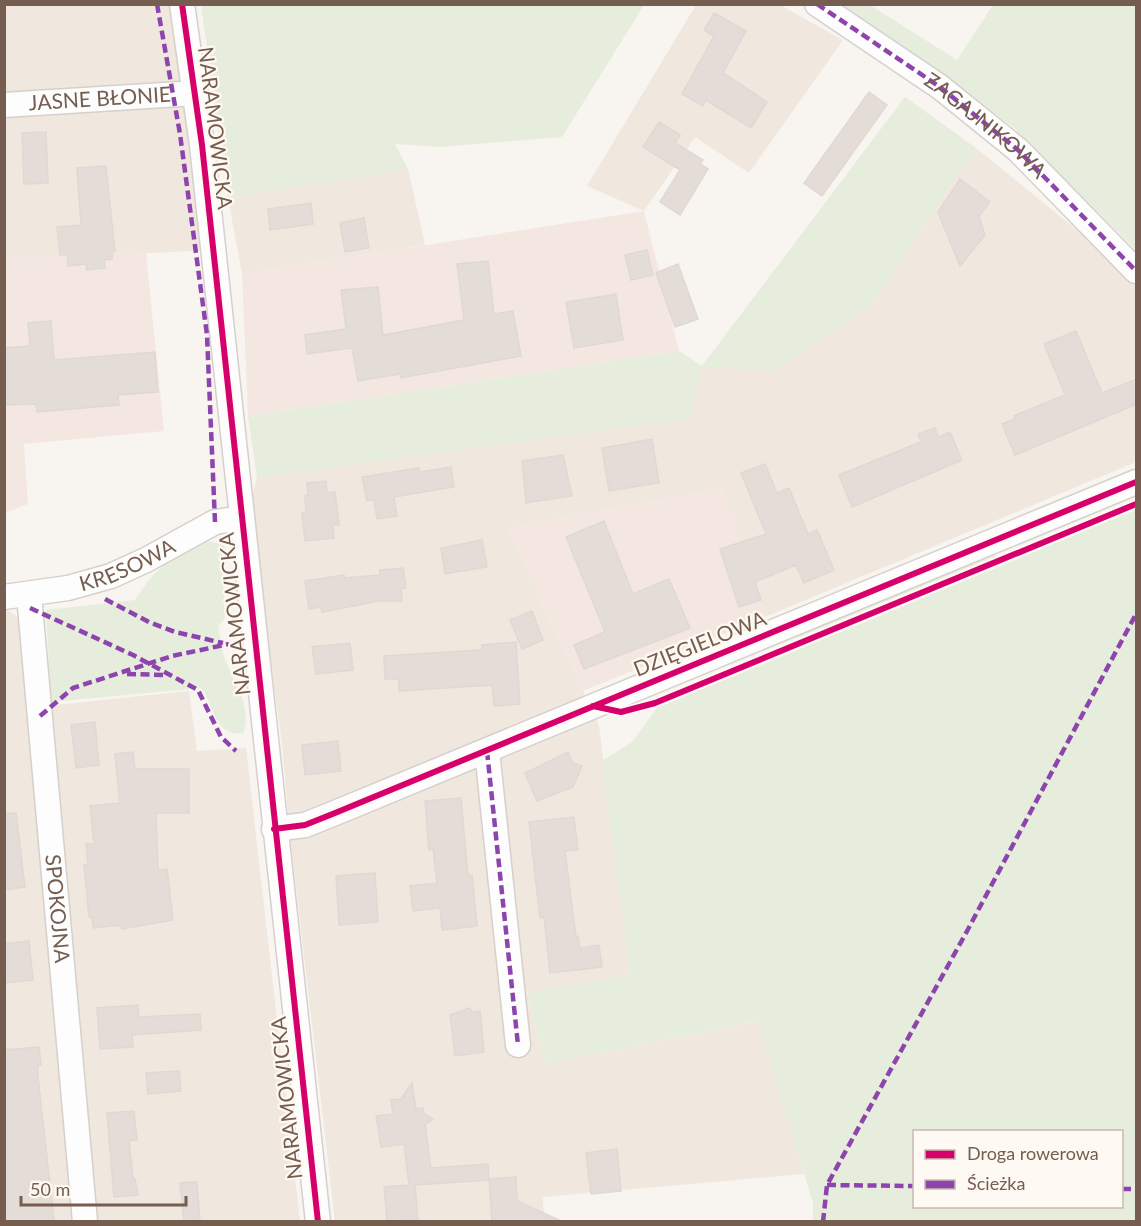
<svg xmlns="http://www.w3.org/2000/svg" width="1141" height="1226" font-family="Lato,sans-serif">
<rect width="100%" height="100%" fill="#f8f4f0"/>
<path fill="#f0e7de" d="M4,5h173l35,245 -207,10z
M696,5h84l63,35 -94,133 -54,-36 -51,74 -57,-25z
M976,148l149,121 11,16v177l-371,155 -42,-128 -215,39 91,198 31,249 -103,18 18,71 214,-43 45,153 -261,23 1,24h-209l-45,-386 -8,-92 -23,-163 -8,-80 6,-22 434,-60 10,-52 72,5 101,-68z
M408,169l17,76 -183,29 -14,-76z
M4,608l21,14 5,89 25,-6 134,-14 8,60 49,-3 54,473 -295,1z"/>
<path fill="#f4e7e2" d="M644,211l35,140 -431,65 -6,-142z
M146,253l18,178 -140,13 4,60 -23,9 -1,-253z
M724,489l41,128 -182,74 -75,-163z"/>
<path fill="#e6eddc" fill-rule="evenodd" d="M201,5v-1l443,1 -82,132 -123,10 -44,-3 13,25 -180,29z
M839,5h31l87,55 36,-55h143v245l-122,-122z
M905,97l71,51 -102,155 -101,68 -71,-4 -11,51 -434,60 -9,-62 431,-65 23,15z
M1136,510v711h-323v-18l-55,-182 -213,43 -18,-72 103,-17 -28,-214 30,-19 25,-34zM914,1132h208v74h-208z
M207,541l17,4 4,10 -5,27 2,36 -7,8c2,8 2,17 4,24 7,28 32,53 21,83 -28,5 -29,-29 -42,-45l-150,14 -5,-92 89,-10c21,-34 36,-42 72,-59z
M989,553l7,3 -200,82 1,-5z"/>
<path fill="#e4ddd7" stroke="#e0d8d2" stroke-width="1.5" d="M714,13l32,18 -23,42 44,29 -16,26 -45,-28 -3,6 -21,-12 32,-58 -10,-6z
M869,92l18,13 -65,91 -18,-13z
M659,122l21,13 -5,8 28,17 -3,4 8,5 -28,46 -20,-13 20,-32 -37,-23z
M46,132l2,51 -24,1 -2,-51z
M106,166l9,85 -3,1v7l-8,1 1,8 -18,2 -1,-6 -18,2 -1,-12 -7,1 -3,-28 24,-2 -4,-57z
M960,179l30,23 -11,14 6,19 -25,31 -22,-54z
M311,203l2,21 -43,6 -2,-21z
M364,218l5,30 -24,4 -5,-29z
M647,250l6,25 -22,5 -6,-25z
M488,261l6,53 19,-3 8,45 -120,22 -1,-4 -42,7 -6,-33 -45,6 -2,-19 41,-6 -5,-39 37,-3 5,48 81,-15 -7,-56z
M678,264l20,55 -23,8 -19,-54z
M616,294l7,46 -49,8 -8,-46z
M51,321l3,39 101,-8 3,40 -40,3 1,10 -82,7 -1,-8 -32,1v-57l26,-2 -2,-23z
M1076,331l26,62 35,-14v25l-122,51 -13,-31 13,-5 -1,-3 51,-21 -21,-51z
M935,428l3,9 12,-5 12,28 -110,47 -13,-32 82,-33 -3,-8z
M652,439l7,44 -50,8 -7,-43z
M563,455l9,41 -46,7 -4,-42z
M765,464l12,29 12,-5 19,46 9,-4 17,40 -30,13 -8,-18 -41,17 6,18 -22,7 -19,-58 46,-15 -25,-61z
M451,467l3,20 -60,10 3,19 -20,3 -3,-19 -7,1 -5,-24 57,-9v4z
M326,481l1,12 8,-1 4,33h-6l1,13 -29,3 -3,-28h4l-1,-17 3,-1 -1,-12z
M604,521l29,73 36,-15 21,49 -106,41 -10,-24 31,-13 -39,-95z
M482,540l5,27 -42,7 -4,-26z
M403,568l3,20 -5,1 1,12h-23l-57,11 -1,-5 -12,2 -4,-28 39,-6 1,3 35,-3v-5z
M532,611l11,29 -21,9 -12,-29z
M516,642l4,62 -26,2 -2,-21 -93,6v-12h-14l-1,-23 98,-6v-5z
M350,643l3,27 -37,4 -4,-27z
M95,722l4,43 -23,3 -5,-43z
M338,741l3,30 -36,4 -3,-30z
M133,752l2,17h54v44h-33l2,57 9,-1 6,51 -51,9 -1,-4 -28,3 -1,-11h-3l-5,-52h4l-2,-21h8l-4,-38 30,-3 -5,-49z
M568,752l5,11 9,3 -9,21 -36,14 -12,-28z
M461,798l7,78 4,-1 5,51 -35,4 -2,-22 -27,3 -3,-25 27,-3 -4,-34 -4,1 -4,-49z
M16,813l9,74 -21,3v-76z
M574,817l4,33 -13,1 11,86 2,-1 2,12 19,-3 3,22 -52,6 -6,-56 -4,1 -11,-96z
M375,873l3,49 -39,3 -3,-49z
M29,941l4,39 -29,3v-39z
M138,1005l1,12 61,-3 1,16 -69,5 1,12 -33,2 -3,-41z
M470,1008l2,4 8,-1 4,41 -29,4 -5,-41z
M39,1047l2,18h-3v12l16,144h-50v-171z
M179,1071l2,20 -33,3 -2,-21z
M412,1083l4,26 7,-1 1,6 9,5 -8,6 6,43 57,-4 1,16 -74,5 3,35 -31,1 -3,-34 25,-2 -5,-41 -23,3 -5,-31 17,-2 -2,-14 10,-1z
M134,1111l3,29 -8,1 4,37 2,1 3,16 -24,2 -7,-84z
M617,1149l4,42 -30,3 -5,-41z
M516,1177l1,24 44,20h-69l-3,-42z
M197,1182l3,39h-16l-4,-38z"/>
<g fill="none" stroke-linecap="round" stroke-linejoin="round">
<defs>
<g id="minor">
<path d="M182,4l20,141 116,1077"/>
<path d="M817,4l123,83 78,63 118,121"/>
<path id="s1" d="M4,105l192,-12"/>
<path id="s2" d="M29,595l56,627"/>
<path id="s3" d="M4,597l64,-9 43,-12 35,-16 69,-38 27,-4"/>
<path d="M487,751l31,294"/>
<path d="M274,829l31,-4 30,-12 801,-331"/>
</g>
</defs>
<use href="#minor" stroke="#d5d0cb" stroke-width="27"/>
<use href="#minor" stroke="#fefdfd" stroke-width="24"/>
<g stroke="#8e44ad" stroke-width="4.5" stroke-dasharray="9 4.5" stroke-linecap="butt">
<path d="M157,4l23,130 27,201 8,187"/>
<path id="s4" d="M817,4l123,83 78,63 118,121"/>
<path d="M105,599l44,23 26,10 48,11"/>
<path d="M30,608l103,47 65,35 23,47 15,14"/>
<path d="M127,674l39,1"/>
<path d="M40,716l33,-28 99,-32 57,-12"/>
<path d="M487,751l31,294"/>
<path d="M827,1185l87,1"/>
<path d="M1122,1189h14"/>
<path d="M823,1222l4,-37 139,-252 170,-319"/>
</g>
<defs>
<path id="cycleway" d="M182,4l20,141 116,1077
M593,706l28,6 34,-9 481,-199
M274,829l31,-4 30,-12 801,-331"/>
</defs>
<use href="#cycleway" stroke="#fef9f2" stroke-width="10"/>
<use href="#cycleway" stroke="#d6006c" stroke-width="6"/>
</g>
<g text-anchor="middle" stroke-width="4.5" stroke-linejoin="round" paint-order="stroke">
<g font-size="21" fill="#755d50" stroke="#fef9f2">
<text dy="7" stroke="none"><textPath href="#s1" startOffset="96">JASNE BŁONIE</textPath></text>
<text transform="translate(215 128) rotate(83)" y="7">NARAMOWICKA</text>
<text dy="7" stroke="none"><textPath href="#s4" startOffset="208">ZAGAJNIKOWA</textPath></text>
<text dy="7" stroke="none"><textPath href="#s3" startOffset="128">KRESOWA</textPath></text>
<text transform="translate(235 614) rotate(-96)" y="7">NARAMOWICKA</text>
<text transform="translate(700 644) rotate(-22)" y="7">DZIĘGIELOWA</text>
<text dy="7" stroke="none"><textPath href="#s2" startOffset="315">SPOKOJNA</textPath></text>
<text transform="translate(287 1098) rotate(-96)" y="7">NARAMOWICKA</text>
</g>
</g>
<rect width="1141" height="1226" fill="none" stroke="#755d50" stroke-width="12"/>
<rect x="913" y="1130" width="210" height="78" fill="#fef9f2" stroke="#c7bbb1" stroke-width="1.5"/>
<rect x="925" y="1150" width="30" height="9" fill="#d6006c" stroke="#c7bbb1" stroke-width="1.5"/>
<text x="967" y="1160" font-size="18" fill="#755d50">Droga rowerowa</text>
<rect x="925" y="1180" width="30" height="9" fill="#8e44ad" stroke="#c7bbb1" stroke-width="1.5"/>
<text x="967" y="1190" font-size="18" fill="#755d50">Ścieżka</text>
<path d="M21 1196v9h165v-9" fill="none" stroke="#755d50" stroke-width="3"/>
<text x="30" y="1196" font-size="18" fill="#755d50" stroke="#fef9f2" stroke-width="4.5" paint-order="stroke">50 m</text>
</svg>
